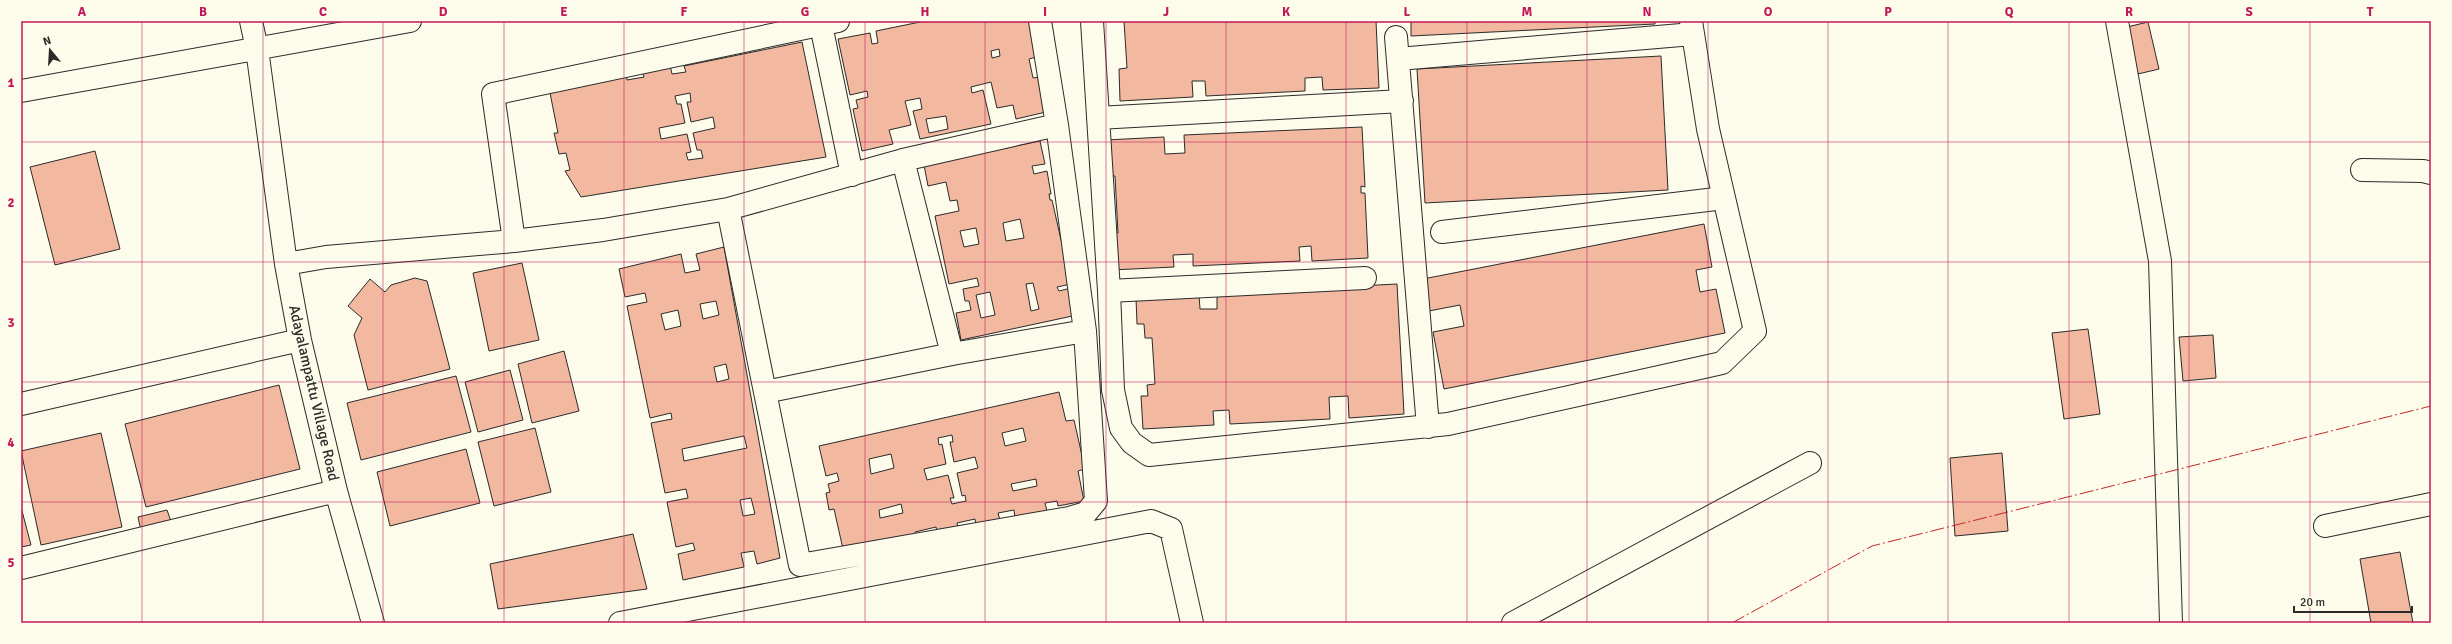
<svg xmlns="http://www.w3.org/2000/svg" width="2452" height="644" font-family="Signika,sans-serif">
<rect width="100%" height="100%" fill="#fdfbea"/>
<path fill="#f2b8a0" stroke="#2b2b2b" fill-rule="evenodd" d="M925,21h104l7,36 -7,2 4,19 6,-1 7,35 -30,7 -3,-14 -16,3 -6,-26 -20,5 1,6 11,-3 8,34 -71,15 -7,-28 9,-2 -2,-11 -15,3 6,24 -22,5 4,14 -31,7 -9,-42 5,-1 -2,-8 12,-3 -1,-6 -17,4 -12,-56 32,-6 2,11 6,-1 -2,-12zM999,49l1,7 -8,2 -1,-7zM946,116l2,13 -19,4 -3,-14z
M1124,21h252l3,67 -56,2 -1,-13 -17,1v13l-99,5 -1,-15h-13l1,16 -73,4 -1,-32 8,-1z
M1411,21h244v3l-244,12z
M2148,22l11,47 -21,5 -11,-47z
M802,42l24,115 -245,40 -16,-26 5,-1 -4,-17 -7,1 -5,-21h4l-9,-45 77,-16 1,8 17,-3 -2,-6 28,-6 2,9 14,-2 -2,-6zM690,93l1,9h-4l4,20 22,-5 2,11 -22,5 4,17h4l2,8 -15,2 -2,-7 5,-1 -4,-18 -26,5 -2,-11 26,-5 -4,-19h-4l-2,-8z
M1661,56l7,134 -243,13 -8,-134z
M1362,127l3,60 -4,-1v7h4l3,65 -56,3 -1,-15 -12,1 1,14 -107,5v-12l-20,1 1,12 -63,3 -1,-37h8l-3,-57h-8l-1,-36 58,-3 1,17 20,-1 -1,-18z
M1040,141l5,23 -13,2 2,8 13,-3 4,23h-2l1,6h2l19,84 -14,3 2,4 12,-3 6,27 -116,25 -5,-27 15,-3 -2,-9h-4l-2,-12 16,-3 -2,-8 -28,6 -14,-68 24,-5 -2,-11 -7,1 -4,-19 -18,4 -4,-21zM1020,219l4,19 -18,3 -3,-18zM976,228l3,16 -15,3 -4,-16zM1033,283l6,26 -8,2 -5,-27zM990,292l5,23 -14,3 -5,-23z
M95,151l25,98 -65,16 -25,-98z
M1704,224l8,43 -16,3 4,22 16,-3 9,44 -281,56 -11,-57 31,-6 -4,-21 -31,6 -6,-32z
M724,247l56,311 -23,6 -3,-13 -13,2 3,14 -61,13 -5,-26 17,-4 -2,-7 -17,4 -9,-45 21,-4 -2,-9 -21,4 -14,-70 21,-4 -1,-6 -21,5 -23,-112 20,-4 -2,-9 -20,4 -6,-28 62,-15 4,19 15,-3 -4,-16zM716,301l3,14 -16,4 -3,-15zM678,310l3,16 -16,4 -4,-16zM726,364l3,15 -12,3 -3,-15zM744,436l3,12 -63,13 -2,-12zM751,498l4,16 -12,2 -3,-16z
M522,263l17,77 -50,11 -16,-78z
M415,278l12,3 23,88 -82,21 -14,-55 8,-17 -14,-12 22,-27 15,13 6,-7z
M1397,284l7,130 -55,4 -1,-22 -19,1 1,22 -100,5 -1,-14 -16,1 1,14 -71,4 -2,-33h7l-1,-11 8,-1 -3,-46h-7l-1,-14h-7l-1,-26 63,-3 1,14h17v-16z
M2088,329l12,85 -36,5 -12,-86z
M2213,335l3,43 -33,3 -4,-44z
M564,351l15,60 -47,12 -14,-59z
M510,370l13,50 -45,12 -13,-50z
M456,376l15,56 -110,28 -14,-57z
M279,385l21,84 -154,38 -21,-83z
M1059,392l7,29 8,-1 11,49 -7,2 6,30 -26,5 -1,-5 -12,2 2,8 -32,7 -1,-8 -16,3 2,7 -24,5 -1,-6 -18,4 1,5 -21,4 -1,-5 -21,5 2,7 -74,10 -9,-40 -5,1 -3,-17 4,-1 -2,-8 11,-3 -2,-8 -11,3 -7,-30zM1023,428l3,13 -21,5 -3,-13zM952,435l1,7h-3l4,20 21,-5 3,11 -21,5 5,23 3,-1 1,6 -14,3 -2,-6h4l-6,-23 -21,5 -3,-11 22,-5 -4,-20 -3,1 -1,-7zM891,454l3,14 -23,6 -2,-15zM1036,479l1,7 -24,5 -2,-7zM901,504l2,9 -23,5 -1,-8z
M535,428l16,64 -57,14 -16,-64z
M101,433l21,94 -81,18 -20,-94z
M466,449l14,54 -90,23 -13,-54z
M2002,453l6,78 -53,5 -5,-78z
M21,507l10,38 -10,2z
M167,510l5,14 -31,7 -3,-14z
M633,534l14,55 -149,20 -8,-45z
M2400,552l13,71h-42l-11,-64z"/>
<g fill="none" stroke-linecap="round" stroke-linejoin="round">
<defs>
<path id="minor" d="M1092,21l17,270 4,99 8,38 11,15 17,12 299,-31 274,-61 33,-32 -47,-202 -17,-108
M2117,21l43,240 11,362
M821,25l31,150
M1396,37l32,390
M1398,59l295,-25
M21,91l389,-70
M1098,118l304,-17
M903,160l49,194
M2362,170l61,1 8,2
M728,209l37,183 187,-38 133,-23
M1442,232l282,-34
M514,241l-21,-147 345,-73
M286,264l40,-7 188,-16 89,-11 125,-21 175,-49 154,-35
M1109,291l256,-13
M765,392l35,173 269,-47 17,-5 10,-12 -11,-170 -28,-206 -17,-104
M21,404l279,-64
M336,491l37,132
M2325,526l106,-22
M21,568l315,-77 -36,-151 -14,-76 -29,-215 -6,-28
M620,623l531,-102 20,8 21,94
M1513,623l297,-160"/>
</defs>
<use href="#minor" stroke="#2b2b2b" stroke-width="24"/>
<use href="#minor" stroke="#fdfbea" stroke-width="22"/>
<path stroke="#c62828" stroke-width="1" stroke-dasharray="14 3 2 3" stroke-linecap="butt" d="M1732,623l140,-77 559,-140"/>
</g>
<path fill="none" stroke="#c2185b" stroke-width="1" stroke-opacity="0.55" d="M142,21v602M263,21v602M383,21v602M504,21v602M624,21v602M744,21v602M865,21v602M985,21v602M1106,21v602M1226,21v602M1346,21v602M1467,21v602M1587,21v602M1708,21v602M1828,21v602M1948,21v602M2069,21v602M2189,21v602M2310,21v602M21,142h2410M21,262h2410M21,382h2410M21,502h2410"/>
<g text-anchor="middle" stroke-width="3" stroke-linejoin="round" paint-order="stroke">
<g font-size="15" fill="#2b2b2b" stroke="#fdfbea">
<text transform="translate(314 393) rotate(77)" y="5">Adayalampattu Village Road</text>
</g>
</g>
<rect width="2452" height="644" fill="none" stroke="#fdfbea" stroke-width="44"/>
<g transform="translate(50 50) rotate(342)" stroke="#fdfbea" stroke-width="3" paint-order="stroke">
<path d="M0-3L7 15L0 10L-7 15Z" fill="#2b2b2b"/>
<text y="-6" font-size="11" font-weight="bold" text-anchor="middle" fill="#2b2b2b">N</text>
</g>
<path d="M2294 606v6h118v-6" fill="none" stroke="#2b2b2b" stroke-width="2"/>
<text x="2300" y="606" font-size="12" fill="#2b2b2b" stroke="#fdfbea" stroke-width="3" paint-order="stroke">20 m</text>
<rect x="22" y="22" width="2408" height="600" fill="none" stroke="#c2185b" stroke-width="1.5"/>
<g font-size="13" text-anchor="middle" font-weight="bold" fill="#c2185b">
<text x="82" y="16">A</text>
<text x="203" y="16">B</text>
<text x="323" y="16">C</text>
<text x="443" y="16">D</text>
<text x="564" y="16">E</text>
<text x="684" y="16">F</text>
<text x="805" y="16">G</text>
<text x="925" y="16">H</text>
<text x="1045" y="16">I</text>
<text x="1166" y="16">J</text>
<text x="1286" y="16">K</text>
<text x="1407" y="16">L</text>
<text x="1527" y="16">M</text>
<text x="1647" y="16">N</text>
<text x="1768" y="16">O</text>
<text x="1888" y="16">P</text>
<text x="2009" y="16">Q</text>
<text x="2129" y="16">R</text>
<text x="2249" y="16">S</text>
<text x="2370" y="16">T</text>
<text x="11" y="87">1</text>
<text x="11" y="207">2</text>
<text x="11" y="327">3</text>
<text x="11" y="447">4</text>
<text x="11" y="567">5</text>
</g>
</svg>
